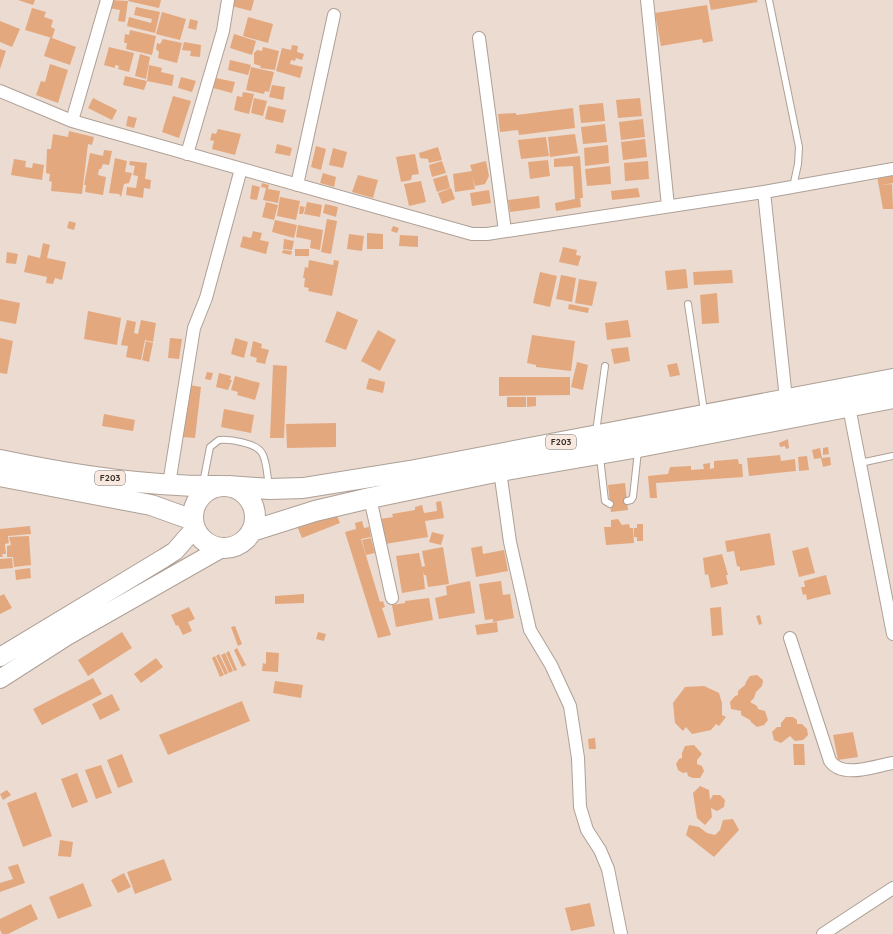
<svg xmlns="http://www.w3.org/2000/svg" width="893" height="934" font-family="Quicksand,sans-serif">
<rect width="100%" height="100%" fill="#ebdbd1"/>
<path fill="#e4a87e" d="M18,0h17l-2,5z
M110,0l18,1 -3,21 -7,-1 2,-11 -11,-2z
M129,0h32l-2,8 -31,-7z
M233,0h21l-3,11 -19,-5z
M709,0h48l1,2 -47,8z
M707,5l6,36 -10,2 -1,-4 -41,7 -6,-33z
M136,7l24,5 -5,21 -28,-7 2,-9 22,6 1,-4 -18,-4z
M32,8l14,4 -2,5 9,3 -2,7 4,2 -3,9 24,9 -6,18 -26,-9 6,-18h2l-27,-8z
M162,12l24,7 -6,21 -24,-6z
M248,17l25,7 -5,19 -25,-7z
M190,19l8,2 -2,9 -8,-2z
M0,21l20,8 -8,18 -12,-5z
M130,30l26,6 -4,19 -26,-6 1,-6h-3l1,-9 4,1z
M234,34l22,7 -4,14 -22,-7z
M163,39l19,4 -5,20 -19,-5 1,-6 -3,-3 1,-6 3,1z
M184,42l17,3 -1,12 -10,-1 1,-5 -9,-1z
M292,45l6,1 -1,6 7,2 -2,6 -6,-2 -1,3 -4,-1 -1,4 13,3 -3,11 -24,-7 6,-23 9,2z
M109,47l25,6 -5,19 -11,-3 1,-3 -4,-1v3l-11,-3z
M263,47l16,4 -4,19 -15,-2 1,-2 -7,-2v-11l3,-3 5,1z
M0,49l6,2 -6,18z
M140,54l10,3 -4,22 -11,-3z
M230,60l21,5 -3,10 -20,-5z
M50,64l18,6 -10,33 -22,-8 5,-14 4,1z
M149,65l13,3 -1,4 13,3 -2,11 -25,-5z
M251,67l23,5 -5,20 -4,-1 -1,3 -18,-4z
M125,76l22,5 -3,9 -21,-5z
M181,77l15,4 -4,11 -14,-4z
M216,78l19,4 -3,11 -19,-5z
M272,85l13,2 -2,13 -14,-3z
M243,92l11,2 -5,20 -15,-4 3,-14 5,1z
M173,96l18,5 -12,37 -17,-6z
M93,98l24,12 -5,10 -24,-12z
M254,98l13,3 -4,15 -12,-3z
M640,98l2,18 -24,2 -2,-18z
M603,103l2,18 -24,2 -2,-18z
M268,106l18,4 -3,13 -18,-4z
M573,108l2,20 -56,7 -1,-5 -18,2 -2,-18 18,-1v2z
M128,116l9,2 -3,10 -8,-2z
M643,119l2,18 -24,3 -2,-18z
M605,124l2,18 -24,2 -2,-17z
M218,129l23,5 -6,21 -23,-6 2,-8 -4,-1 2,-7 4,1z
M69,131l25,6 -2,8 -4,-1 -6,50 -31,-3 1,-9 -3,-1 1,-7 -4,-1 1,-24h4l2,-15 15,3z
M575,134l3,19 -28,4 -2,-20z
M546,137l3,19 -28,3 -3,-19z
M645,139l2,18 -24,3 -2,-18z
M277,144l15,4 -2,8 -15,-3z
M608,145l1,18 -24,3 -1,-18z
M316,146l10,3 -5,21 -10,-3z
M438,147l4,13 -13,3 -1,-4 -8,-1 -1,-5z
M333,148l14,4 -4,16 -14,-3z
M104,150l8,1 -3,14 -6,-1 -2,5h-2l-1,6 8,2 -3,18 -18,-3 1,-7h-2l6,-32 13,3z
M415,154l4,20 -7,1 -1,5 -10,2 -5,-25z
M580,156l3,42h-3l1,9 -25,4 -1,-8 20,-4 -2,-33 -19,1v-8z
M115,158l12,3 -2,11 7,1 -3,10 -5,1 -3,13 -2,-3 -10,-1z
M14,159l12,2 -1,6 7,1 1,-5 11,2 -2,15 -31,-5z
M548,160l2,16 -20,3 -2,-17z
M130,161l17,2 -2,16 6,1 -1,9 -6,-1 -1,10 -17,-3 1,-8 9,1 2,-12 -5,-1 2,-9 -6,-1z
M442,161l4,12 -14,4 -3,-12z
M486,161l3,15 -4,8 -10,2 -3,-11 3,14 -20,3 -2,-18 19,-3 -2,-6z
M648,161l1,18 -24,2 -1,-18z
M610,166l1,18 -24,2 -2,-17z
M893,172v11l-11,2 10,-1 1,25h-10l-6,-33z
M323,173l13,4 -2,10 -14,-4z
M358,175l20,5 -5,18 -21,-6z
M447,175l3,13 -13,4 -4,-13z
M421,181l5,21 -17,4 -5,-22z
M262,183l7,2 -1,4 12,2 -2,12 -15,-3 3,-12 -5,-1z
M252,185l8,2 -3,13 -7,-1z
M451,188l4,11 -13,5 -4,-11z
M638,188l2,9 -28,3 -1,-9z
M489,190l2,13 -19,3 -2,-13z
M539,196l1,12 -30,4 -2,-12z
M280,197l20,4 -4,19 -19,-4z
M266,202l12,3 -4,15 -12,-3z
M307,202l15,3 -2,12 -16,-3z
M325,204l13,3 -2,10 -13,-4z
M300,206l5,1 -2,7h-4z
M327,219l10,2 -6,33 -10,-2z
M275,220l22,5 -3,13 -22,-6z
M69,221l7,2 -2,7 -7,-2z
M298,225l25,5 -3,20 -10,-2 1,-8 -15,-3z
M393,226l6,2 -2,5 -6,-2z
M253,231l9,2 -2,7 9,2 -3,12 -26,-7 3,-11 8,2z
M367,233l16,1v15h-16z
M349,234l15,2 -2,15 -15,-2z
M400,235l18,1v11l-19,-1z
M284,239l10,2 -2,9 -9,-1z
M43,243l7,2 -3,13 19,4 -4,18 -7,-2 -2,6 -7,-1 1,-6 -23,-5 4,-17 12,3z
M563,247l14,3 -1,5 5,1 -3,10 -19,-4z
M295,249h14v7h-14z
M283,250l9,1 -1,4 -9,-2z
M7,252l11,2 -2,10 -10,-1z
M309,260l24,5 1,-5 5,1 -7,35 -24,-5 1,-3 -5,-1 1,-9h-2l2,-11 3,1z
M686,269l2,19 -21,2 -2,-19z
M732,270l1,13 -39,2 -1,-13z
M540,272l17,4 -7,31 -17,-4z
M561,275l15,3 -4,24 -16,-3z
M579,279l18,3 -5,24 -17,-3z
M717,293l2,30 -17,1 -2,-29z
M0,299l20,4 -4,21 -16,-3z
M569,304l20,4 -1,5 -20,-4z
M88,311l33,7 -4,27 -33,-6z
M337,311l21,9 -12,30 -21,-8z
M127,320l9,2 -2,11 4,1 3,-14 15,3 -3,19 -8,-2 -4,20 -15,-3 2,-11 -7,-1z
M628,320l3,17 -24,3 -2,-17z
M378,330l18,10 -16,31 -19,-10z
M532,335l43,6 -4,30 -35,-4v-2l-9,-2z
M0,338l13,3 -6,33 -7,-1z
M170,338l12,1 -3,20 -11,-1z
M235,338l13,4 -4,16 -13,-4z
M146,341l7,2 -4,19 -7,-2z
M253,341l9,3 -1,4 8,2 -4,14 -9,-2 1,-4 -7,-2z
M628,347l2,14 -16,3 -3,-15z
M577,362l11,3 -5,25 -12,-3z
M677,363l3,12 -10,2 -3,-12z
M273,365l14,1 -3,72h-14z
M207,372l6,1 -2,7 -6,-1z
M219,373l12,3 -1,4h2l-4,10 -12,-3z
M235,376l25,7 -5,17 -18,-5 1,-3 -7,-2z
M499,377h71v18l-71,1z
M369,378l16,4 -2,11 -17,-4z
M189,385l12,2 -6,51 -13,-1z
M507,397h19v10h-19z
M527,397h9v9l-9,1z
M224,409l30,6 -3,18 -30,-6z
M104,414l31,6 -2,11 -31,-5z
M336,423v24l-49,1 -1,-24z
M788,439l1,9 -3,1 -1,-3 -5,1 -1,-4z
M828,447l1,7 -6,1v-7z
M820,448l2,10 8,-1 1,8 -8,2 -2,-9 -7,1 -2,-9z
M780,455l1,6 14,-2 1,12 -47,5 -2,-18z
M807,456l2,14 -10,1 -1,-14z
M738,459l1,5h3l1,13 -87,6 1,15h-7l-2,-22 20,-2 2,-7 21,-1v4l13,-1 -1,-5 7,-1v6l4,-1v-7z
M625,483l3,27 -17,2 -3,-27z
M441,501l3,17 -19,3 3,16 -43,7 -5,-25 13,-2 -1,-3 23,-4v-3l7,-2 2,8 13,-2 -1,-9z
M335,511l5,12 -38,15 -5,-12z
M618,519l4,6 7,-1 1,4h3l1,15 -28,2 -2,-18h7v-7z
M362,521l2,7 5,-1 2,10 -10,2 19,63 3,-1 2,6 -3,1 9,27 -13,3 -33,-106 11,-3 -1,-6z
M637,524h6v17h-6v-4h-3v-9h3z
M30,526l1,8 -23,2 1,7 -4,1 1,10h-4l1,3h-3v-28z
M432,532l12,3 -3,10 -12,-3z
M770,533l5,32 -35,6v-4l-3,-1 -3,-15 -7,1 -2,-11z
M29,536l2,29 -17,2 -1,-10h-6v-11l4,-1 -2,-8z
M371,538l4,15 -9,2 -4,-15z
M482,546l1,8 21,-4 4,21 -32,6 -5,-29z
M443,547l6,37 -21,3 -2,-12h-2l-1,-4 2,18 -23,4 -6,-37 23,-3 3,14 3,-1 -3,-15z
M808,547l7,26 -16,4 -7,-26z
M722,554l6,21h-2l2,9 -17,4 -3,-14 -3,1 -2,-17z
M12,558l1,10 -13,1v-10z
M30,568l1,10 -15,2 -1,-10z
M826,575l5,19 -24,6 -1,-6 -3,1 -2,-8h4l-1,-6z
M470,581l5,32 -36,6 -4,-21 12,-3 -1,-9z
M501,581l2,14 7,-1 4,24 -21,4v-3l-8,1 -6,-36z
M4,594l8,14 -12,6v-18z
M304,594v9l-29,1v-8z
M429,598l4,22 -37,7 -4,-22 13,-2v-2z
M189,607l6,12 -7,3 4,9 -9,4 -5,-10 -2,1 -5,-11z
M721,607l2,28 -11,1 -2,-28z
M760,615l2,9 -3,1 -3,-9z
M497,622l1,10 -21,3 -2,-10z
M235,626l7,18 -4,2 -7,-19z
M122,632l10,16 -44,28 -10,-16z
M318,632l8,2 -2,7 -8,-2z
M237,648l9,17 -4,2 -8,-17z
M229,651l8,19 -3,1 -8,-18z
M266,652l13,1 -1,19 -16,-1 1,-8 3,1z
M225,653l8,18 -4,2 -8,-18z
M219,654l9,19 -3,2 -9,-19z
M215,656l9,19 -4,2 -8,-19z
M156,658l7,9 -22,16 -7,-9z
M757,675l6,5 -1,6 -6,6 -2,6 -4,4 7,4 1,3 7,2 3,9 -4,5 -7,2 -6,-5 -1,-2 -9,-5v-4l-10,-2 -1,-7 5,-6 3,-1v-4l7,-6 1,-3 4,-6z
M93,678l9,16 -60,31 -9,-16z
M275,681l28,4 -2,13 -28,-5z
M704,686l15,7 3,10v12l4,2 -7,9 -3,-2 -5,6 -19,4 -6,-7 -3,4 -8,-8 -2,-20 12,-16z
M112,694l8,16 -20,10 -8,-16z
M242,701l8,20 -82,34 -9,-20z
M786,717h7l4,3v4h5l5,5 1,6 -5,5 -8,1 -5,-5 -9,7 -7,-3 -2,-8 5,-5h4v-4z
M853,732l5,25 -20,3 -5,-25z
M595,738l1,11h-7l-1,-10z
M793,744h11l1,21h-11z
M694,745l8,9 -5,6v4l5,2 2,5 -4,7h-7l-5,-2 -1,-4 -4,1 -5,-3 -2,-6 3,-5 3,-1v-5l3,-7z
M122,754l11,28 -15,6 -11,-28z
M101,765l11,28 -16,6 -11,-29z
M77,773l11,29 -16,6 -11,-29z
M700,786l9,4 1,10 3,-5h7l5,5 -1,7 -7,4 -6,-3 1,9 -7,8 -8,-7 -4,-25z
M7,790l4,5 -8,5 -3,-6z
M36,792l16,44 -29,11 -16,-44z
M733,819l6,11 -25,27 -28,-22 3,-10 10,2 8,6 8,2 5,-5 3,-10z
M60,840l13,2 -2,15 -13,-1z
M164,859l8,21 -37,14 -8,-22z
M18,864l7,19 -25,9v-9l13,-4 -5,-12z
M124,873l7,14 -13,6 -7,-13z
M83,883l9,23 -34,13 -9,-22z
M590,903l5,23 -24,5 -6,-23z
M31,904l7,15 -30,15h-6l-2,-4v-11z"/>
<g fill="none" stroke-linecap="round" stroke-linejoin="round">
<defs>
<path id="lane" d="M769,0l30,147 -1,17 -5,23
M688,304l16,107
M596,432l9,-66
M600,457l5,44 5,3
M860,463l33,-7
M203,483l7,-36 9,-7c11,-1 37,3 43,13 5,8 5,23 7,33
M627,501l4,-1 2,-3 5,-46"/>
<path id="street" d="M647,0l21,206
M479,38l26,193
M0,91l72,30 400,113h15l277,-42 22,207
M72,121l35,-121
M187,154l36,-123 5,-31
M297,185l37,-170
M764,192l129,-23
M849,407l44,227
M500,471l10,71 20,88 21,35 19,41 8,52 2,49 7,23 13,20 8,19 13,65
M169,484l25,-156 12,-30 35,-129
M370,498l22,100
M790,638l40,123c13,18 44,5 63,2
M823,934l70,-46"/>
<path id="secondary" d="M0,657l164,-99 11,-7 20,-23
M0,679l67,-43 155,-88"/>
<path id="primary" d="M0,460c71,15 148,27 220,26
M0,476l151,29 42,15
M228,486l42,3 33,-1 112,-18 478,-91
M193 517a31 31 0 1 1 62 0a31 31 0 1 1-62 0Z
M252,531l63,-20 55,-13 130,-27 139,-24 254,-49"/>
</defs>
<use href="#lane" stroke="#aea096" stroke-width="8"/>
<use href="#street" stroke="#aea096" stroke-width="14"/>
<use href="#secondary" stroke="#aea096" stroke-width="20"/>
<use href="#primary" stroke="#aea096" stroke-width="22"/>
<use href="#lane" stroke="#fff" stroke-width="6"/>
<use href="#street" stroke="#fff" stroke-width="12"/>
<use href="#secondary" stroke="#fff" stroke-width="18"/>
<use href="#primary" stroke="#fff" stroke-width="20"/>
</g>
<g text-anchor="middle" stroke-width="3" stroke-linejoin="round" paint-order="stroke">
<g fill="#f8e8de" stroke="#6f6660" stroke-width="1">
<rect x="546" y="435" width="30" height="14" rx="3"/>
<rect x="95" y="471" width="30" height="14" rx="3"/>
</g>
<g font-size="9" font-weight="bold" fill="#342e2a">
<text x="561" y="445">F203</text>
<text x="110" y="481">F203</text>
</g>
</g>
</svg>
